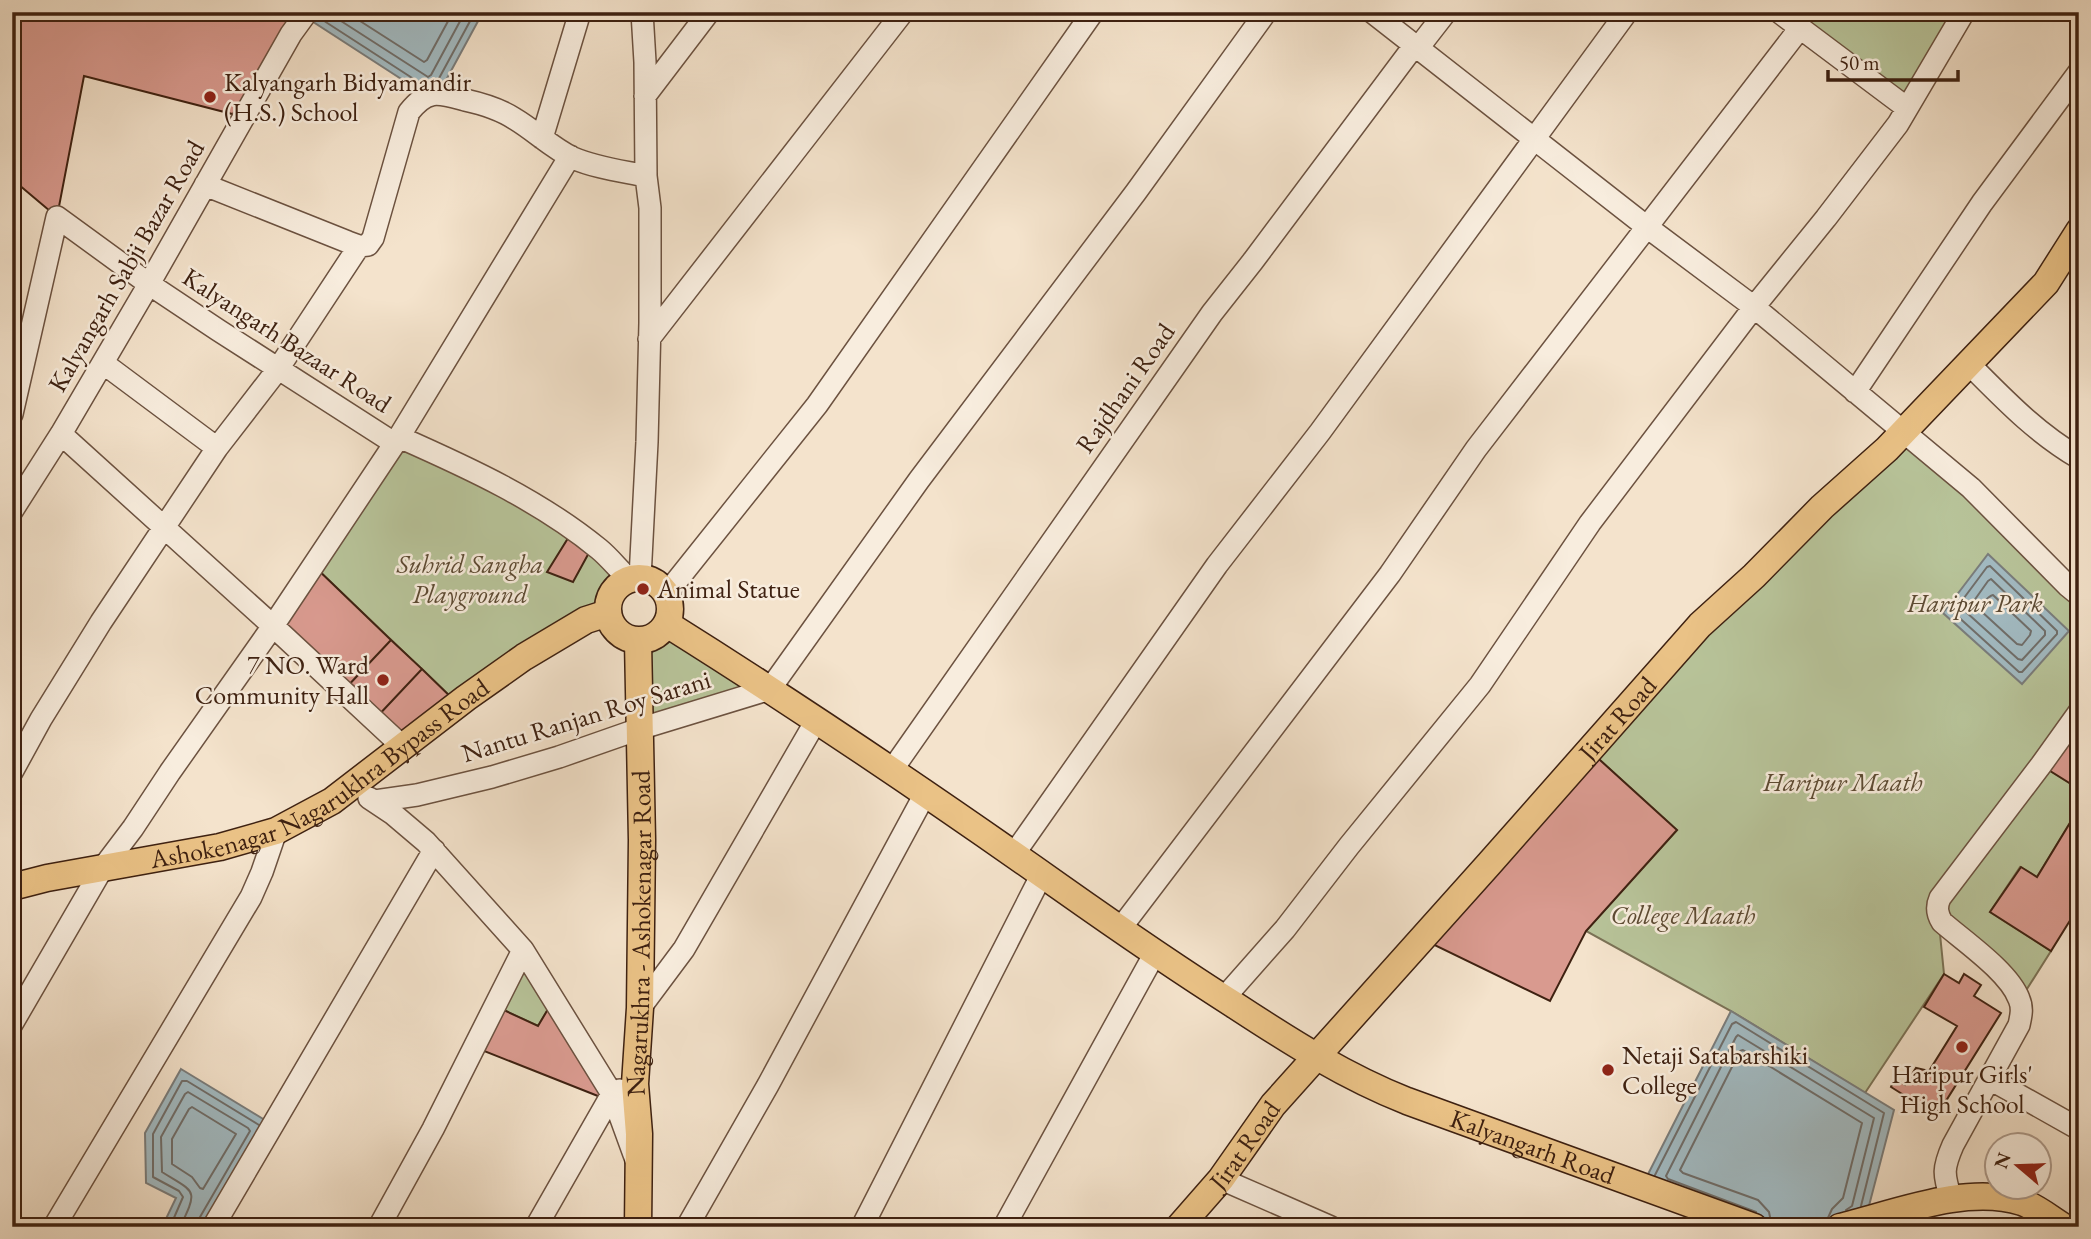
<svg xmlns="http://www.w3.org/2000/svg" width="2091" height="1239" font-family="'EB Garamond',serif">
<rect width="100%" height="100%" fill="#f4e3cc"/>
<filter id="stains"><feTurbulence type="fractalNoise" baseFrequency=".00286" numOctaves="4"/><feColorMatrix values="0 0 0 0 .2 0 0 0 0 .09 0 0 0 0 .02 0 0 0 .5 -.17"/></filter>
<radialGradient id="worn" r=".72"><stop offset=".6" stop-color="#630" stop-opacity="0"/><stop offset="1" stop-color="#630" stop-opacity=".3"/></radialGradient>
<path fill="#b8c49a" stroke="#7b7256" stroke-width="2" d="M1779,12h185l-57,96z
M1903,432l165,154 11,-15v140l-32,58 32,20v19l-42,69 -17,-10 -30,45 61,39 -31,49 -82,-86 6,60 -79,119 -134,-82 -145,-80 91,-101 -87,-79z
M399,437l78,35 152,107 -16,14 -4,10 -151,101 -145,-139z
M667,624l103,65 -131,40 -1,-88z
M523,950l31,49 -16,27 -43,-20z"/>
<path fill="#a2bbc3" stroke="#7a7d7c" stroke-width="2" d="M307,12h176l-44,81 -13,2 -122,-79z
M1988,554l81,77 -47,53 -79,-71z
M1731,1011l163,99 -29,111 -25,6h-86l-112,-41z
M181,1069l92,56 -60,102h-51l14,-29 -30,-15 -1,-50z"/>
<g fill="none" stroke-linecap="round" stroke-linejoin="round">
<path stroke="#706e6a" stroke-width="2" d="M327,12l101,65 3,-2 34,-63
M346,12l78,50 3,-2 26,-48
M318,17l105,68
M437,82l38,-70
M1990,566l67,65v3l-35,38h-3l-65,-59 1,-3 32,-43z
M1991,579l54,52v4l-23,25 -4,-1 -52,-47 22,-31z
M1993,595l38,36 -1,4 -8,10 -5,-1 -36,-33c-1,-5 7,-15 12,-16z
M192,1107l44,27 -33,55 -3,-1 -8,-11 -20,-13v-25l17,-30z
M1655,1175l77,-151 4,-2 148,91 -23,93
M1756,1212l-88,-33 -2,-3 70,-139 2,-2 136,83 -22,88 -6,4
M170,1227l13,-30 -4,-6 -26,-14v-43l29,-53h5l72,44
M180,1227c19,-39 15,-34 -18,-55l-1,-35 24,-43 3,-2 60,36 2,3 -50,86 -2,10
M1772,1227l-3,-15 -11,-12 -75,-27 -3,-3 60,-119 3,-1 119,73 -19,75 -11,11 -5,11"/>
</g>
<path fill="#d99a8f" stroke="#3e2111" stroke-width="2" d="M12,12h295l-63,105 -160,-41 -27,141 -45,-38z
M570,535l21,14 -18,33 -26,-10z
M313,565l78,75 -48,51 -70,-65z
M391,640l31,29 -48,51 -31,-29z
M422,669l36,35 -56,42 -28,-26z
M2067,738l12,7v44l-32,-20z
M1590,751l87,79 -91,101 -36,70 -128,-62z
M2079,808v98l-28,45 -61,-39 31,-45 16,10z
M1944,974l15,9 5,-9 17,11 -7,11 27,17 -62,99 -15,-10 -6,2 -27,-17 4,-8 10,6 11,-17 13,3 28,-45 -33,-19z
M554,999l54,101 -134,-53 21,-41 43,20z"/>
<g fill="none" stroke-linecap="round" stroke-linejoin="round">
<defs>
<path id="minor" d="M1372,12l275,215 107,80 217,181 97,98 11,9
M1779,12l128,96
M1418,48l28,-36
M645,96l64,-84
M542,138l38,-126
M205,185l143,57 11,4 9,-1 5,-7 36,-126c19,-24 30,-19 56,-12 18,4 35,9 50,19 20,12 37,29 58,39 23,10 49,13 73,18
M649,339l254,-327
M103,363l114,85
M1969,364c36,36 66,68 110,94
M1855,392l127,-189 97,-131
M12,414l45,-197 92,67 69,46 176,113
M61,434l212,192 129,120
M399,437c70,31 140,63 200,112 11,9 20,21 30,30
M12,511l49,-77 88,-150 142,-250 16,-22
M640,578l7,-136 3,-119v-115l-4,-32 -1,-114 -3,-50
M667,593l150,-188 276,-393
M892,770l320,-457 41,-52 161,-215
M12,772l29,-53 60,-97 116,-174 61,-79 81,-123
M369,798l24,16 33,28 97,108 -90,179 -54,98
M375,801l42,-6 75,-18 67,-20 80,-28 131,-40 149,-209 217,-288 130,-180
M1014,854l203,-289 103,-133 307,-420
M1120,929l270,-355 86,-125 324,-421
M523,950l89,144 24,66
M1224,998l61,-69 64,-83 131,-161 110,-162 164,-216 72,-89 72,-94 66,-112
M640,1008l44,-59 133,-230
M12,1024l90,-155 31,-41 37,-56 103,-146 126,-189 171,-281
M1990,1079l89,50
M1221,1179l110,48
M1951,1198c-8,-24 -8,-30 2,-53l66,-120c2,-9 4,-17 0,-26 -10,-27 -54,-57 -77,-77 -5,-8 -6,-15 -2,-24l101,-133 38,-53
M54,1227l197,-330 11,-25 14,-41
M213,1227l221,-377
M536,1227l76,-133 8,-4
M687,1227l81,-142 157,-291
M862,1227l180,-353
M1004,1227l151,-274"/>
<g id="major">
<circle cx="639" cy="609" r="31"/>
<path id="s1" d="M667,624c134,84 264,172 393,263 58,41 116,81 176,119 55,36 110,71 171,95l347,126"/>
<path id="s2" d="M12,887l35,-9 173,-31 56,-16 56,-30 134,-103 58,-41 62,-37 22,-7"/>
<path id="s3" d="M638,1227l1,-93 -4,-50 5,-76 2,-168 -4,-199"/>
<path id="s4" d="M1179,1227l42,-48 52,-74 216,-241 211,-239 54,-49 68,-69 65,-58 159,-166 33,-52"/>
<path d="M1840,1227c54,-13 126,-43 182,-25 14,5 29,17 42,25"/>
</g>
</defs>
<use href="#minor" stroke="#6c5240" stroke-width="24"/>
<use href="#major" stroke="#3e2111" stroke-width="29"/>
<use href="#minor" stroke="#f8edde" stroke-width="21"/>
<use href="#major" stroke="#eac286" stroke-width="26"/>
</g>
<g fill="#8f2418" stroke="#f8edde" stroke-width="2.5">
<circle cx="210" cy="97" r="7"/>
<circle cx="643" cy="589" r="7"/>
<circle cx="383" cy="680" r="7"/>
<circle cx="1962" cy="1047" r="7"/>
<circle cx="1608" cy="1070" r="7"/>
</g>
<g text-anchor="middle" stroke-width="5" stroke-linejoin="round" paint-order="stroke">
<g font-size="26" fill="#3e2111" stroke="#f8edde" text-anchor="start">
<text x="224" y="91">Kalyangarh Bidyamandir<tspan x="224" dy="30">(H.S.) School</tspan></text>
<text x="657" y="598">Animal Statue</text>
<text x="369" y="674" text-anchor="end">7 NO. Ward<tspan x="369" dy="30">Community Hall</tspan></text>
<text x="1622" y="1064">Netaji Satabarshiki<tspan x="1622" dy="30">College</tspan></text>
<text x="1962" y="1083" text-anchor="middle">Haripur Girls'<tspan x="1962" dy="30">High School</tspan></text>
</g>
<g font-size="26" fill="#3e2111" stroke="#f8edde">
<text transform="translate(126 266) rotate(-60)" y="9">Kalyangarh Sabji Bazar Road</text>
<text transform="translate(287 340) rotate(33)" y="9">Kalyangarh Bazaar Road</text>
<text transform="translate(1125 388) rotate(-55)" y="9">Rajdhani Road</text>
<text transform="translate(586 716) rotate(-17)" y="9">Nantu Ranjan Roy Sarani</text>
<text dy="9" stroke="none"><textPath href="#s4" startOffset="672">Jirat Road</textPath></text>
<text dy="9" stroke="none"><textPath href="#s2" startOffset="334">Ashokenagar Nagarukhra Bypass Road</textPath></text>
<text dy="9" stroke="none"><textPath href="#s3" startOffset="294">Nagarukhra - Ashokenagar Road</textPath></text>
<text dy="9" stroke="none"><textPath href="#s4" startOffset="105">Jirat Road</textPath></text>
<text dy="9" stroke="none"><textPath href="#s1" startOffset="1015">Kalyangarh Road</textPath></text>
</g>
<g font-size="26" font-style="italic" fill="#5c4a33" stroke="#f8edde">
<text x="470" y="573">Suhrid Sangha<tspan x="470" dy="30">Playground</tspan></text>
<text x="1975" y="612">Haripur Park</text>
<text x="1843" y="791">Haripur Maath</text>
<text x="1683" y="924">College Maath</text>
</g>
</g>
<rect width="2091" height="1239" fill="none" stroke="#f4e3cc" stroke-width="42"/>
<rect x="14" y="14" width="2063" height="1211" fill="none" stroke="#3e2111" stroke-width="3.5"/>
<rect x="21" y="21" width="2049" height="1197" fill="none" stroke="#3e2111" stroke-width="2"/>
<g transform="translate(2018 1166) rotate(289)"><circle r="33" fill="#f8edde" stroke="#ae9b8c" stroke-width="2"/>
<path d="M0-5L12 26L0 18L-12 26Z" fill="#8f2418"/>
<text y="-10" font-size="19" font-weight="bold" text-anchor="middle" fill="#3e2111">N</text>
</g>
<path d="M1828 70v10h130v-10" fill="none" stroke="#3e2111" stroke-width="3.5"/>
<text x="1839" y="70" font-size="21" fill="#3e2111" stroke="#f8edde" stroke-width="5" paint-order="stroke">50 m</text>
<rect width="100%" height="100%" filter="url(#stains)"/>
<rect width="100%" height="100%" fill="url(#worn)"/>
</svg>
